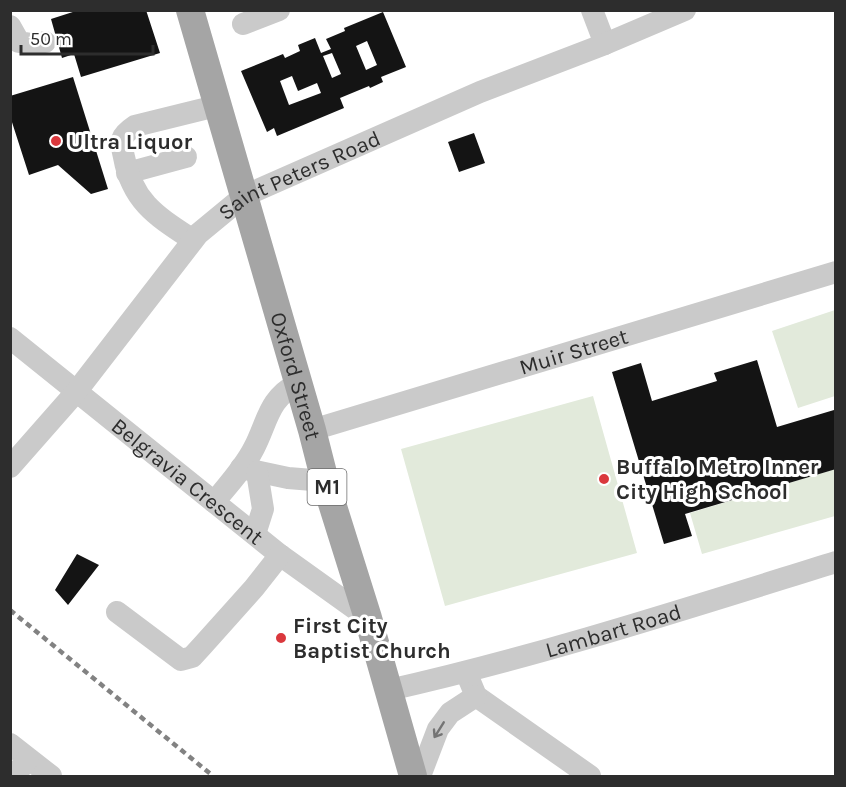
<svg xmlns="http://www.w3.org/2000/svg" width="846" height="787" font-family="Karla,sans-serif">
<rect width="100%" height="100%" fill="#fff"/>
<path fill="#e2eadb" d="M835,310v86l-37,12 -26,-77z
M593,396l44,157 -192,53 -44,-157z
M835,469v47l-133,38 -12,-41z"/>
<path fill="#141414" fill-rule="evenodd" d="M79,10h67l14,43 -79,24 -7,-23 -12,4 -11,-39z
M383,12l23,55 -25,10 2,5 -13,6 -1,-2 -29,12 4,10 -67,28 -3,-8 -7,4 -26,-61 42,-17 2,4 15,-7 -2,-6 17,-7 6,15 10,-4 -5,-10 19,-8 -1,-3zM367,41l10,24 -11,5 -10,-24zM332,53l9,21 -9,4 -9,-22zM292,76l6,15 19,-8 4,10 -32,12 -9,-24z
M73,77l35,112 -17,5 -33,-29 -29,10 -19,-59v-20z
M474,133l11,30 -26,9 -11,-30z
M757,360l20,67 57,-17 2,59 -151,45 7,22 -28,8 -52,-172 29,-9 11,38 65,-20 -3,-8z
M77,554l22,11 -31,40 -13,-15z"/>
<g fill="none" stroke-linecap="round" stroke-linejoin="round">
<g stroke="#cacaca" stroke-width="22">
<path d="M592,10l13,34"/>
<path d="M243,24l36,-14"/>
<path d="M10,26l9,16 13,2 13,-2"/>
<path d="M127,173l59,-16"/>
<path d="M193,240c-35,-23 -61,-38 -69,-83 -4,-17 -4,-21 11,-31l81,-20"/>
<path id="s1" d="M10,338l270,217 88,63"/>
<path id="s2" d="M312,430l524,-158"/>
<path id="s3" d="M10,467l66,-75 122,-158 46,-38 236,-104 125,-48 80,-34"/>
<path d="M241,468l47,10 37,3"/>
<path d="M214,502c14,-17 30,-34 40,-54 14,-27 14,-49 44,-65"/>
<path d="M255,534l8,-25 -6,-37"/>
<path d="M117,612l64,48 11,-3 11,-12 51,-57 26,-33"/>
<path d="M466,672l10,24 114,80"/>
<path id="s4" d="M389,690c151,-34 299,-82 447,-128"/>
<path d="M10,744l41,32"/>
<path d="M14,776l14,-17"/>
<path d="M420,776l18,-47 12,-16 26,-17"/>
</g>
<path stroke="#a5a5a5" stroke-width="28" id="s5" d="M190,10l122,420 13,51 43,137 45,158"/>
<path stroke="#828282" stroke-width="4.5" stroke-dasharray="6 4.5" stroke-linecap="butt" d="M10,610l203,166"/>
</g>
<defs><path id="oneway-shaft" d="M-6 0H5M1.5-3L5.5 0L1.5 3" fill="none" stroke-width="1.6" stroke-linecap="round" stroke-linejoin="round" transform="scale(1.5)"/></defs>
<use stroke="#747474" href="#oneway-shaft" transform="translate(439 730) rotate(122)"/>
<g fill="#da383d" stroke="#fff" stroke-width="2">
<circle cx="56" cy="141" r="6"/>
<circle cx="604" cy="479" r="6"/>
<circle cx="281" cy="638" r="6"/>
</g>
<g text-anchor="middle" stroke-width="6" stroke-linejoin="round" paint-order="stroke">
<rect fill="#fff" stroke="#6c6c6c" stroke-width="1.5" x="307.5" y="469" width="39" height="36" rx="4.5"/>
<g font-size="21" font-weight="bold" fill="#2d2d2d">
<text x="327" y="494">M1</text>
</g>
<g font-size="22" font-weight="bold" fill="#2d2d2d" stroke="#fff" text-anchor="start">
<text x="68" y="149">Ultra Liquor</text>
<text x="616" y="474">Buffalo Metro Inner<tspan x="616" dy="25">City High School</tspan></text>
<text x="293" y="633">First City<tspan x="293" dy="25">Baptist Church</tspan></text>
</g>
<g font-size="22" fill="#2d2d2d" stroke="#fff">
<text dy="8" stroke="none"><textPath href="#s3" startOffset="418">Saint Peters Road</textPath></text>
<text dy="8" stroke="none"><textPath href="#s2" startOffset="273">Muir Street</textPath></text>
<text dy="8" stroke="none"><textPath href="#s5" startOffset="381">Oxford Street</textPath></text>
<text dy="8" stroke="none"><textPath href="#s1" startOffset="228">Belgravia Crescent</textPath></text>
<text dy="8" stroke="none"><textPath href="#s4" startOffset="232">Lambart Road</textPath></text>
</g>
</g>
<rect width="846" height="787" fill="none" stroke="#2d2d2d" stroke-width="24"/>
<path d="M21 45v9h132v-9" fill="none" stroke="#2d2d2d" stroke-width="3"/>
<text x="30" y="45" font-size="18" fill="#2d2d2d" stroke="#ffffff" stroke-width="4.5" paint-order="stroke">50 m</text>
</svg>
